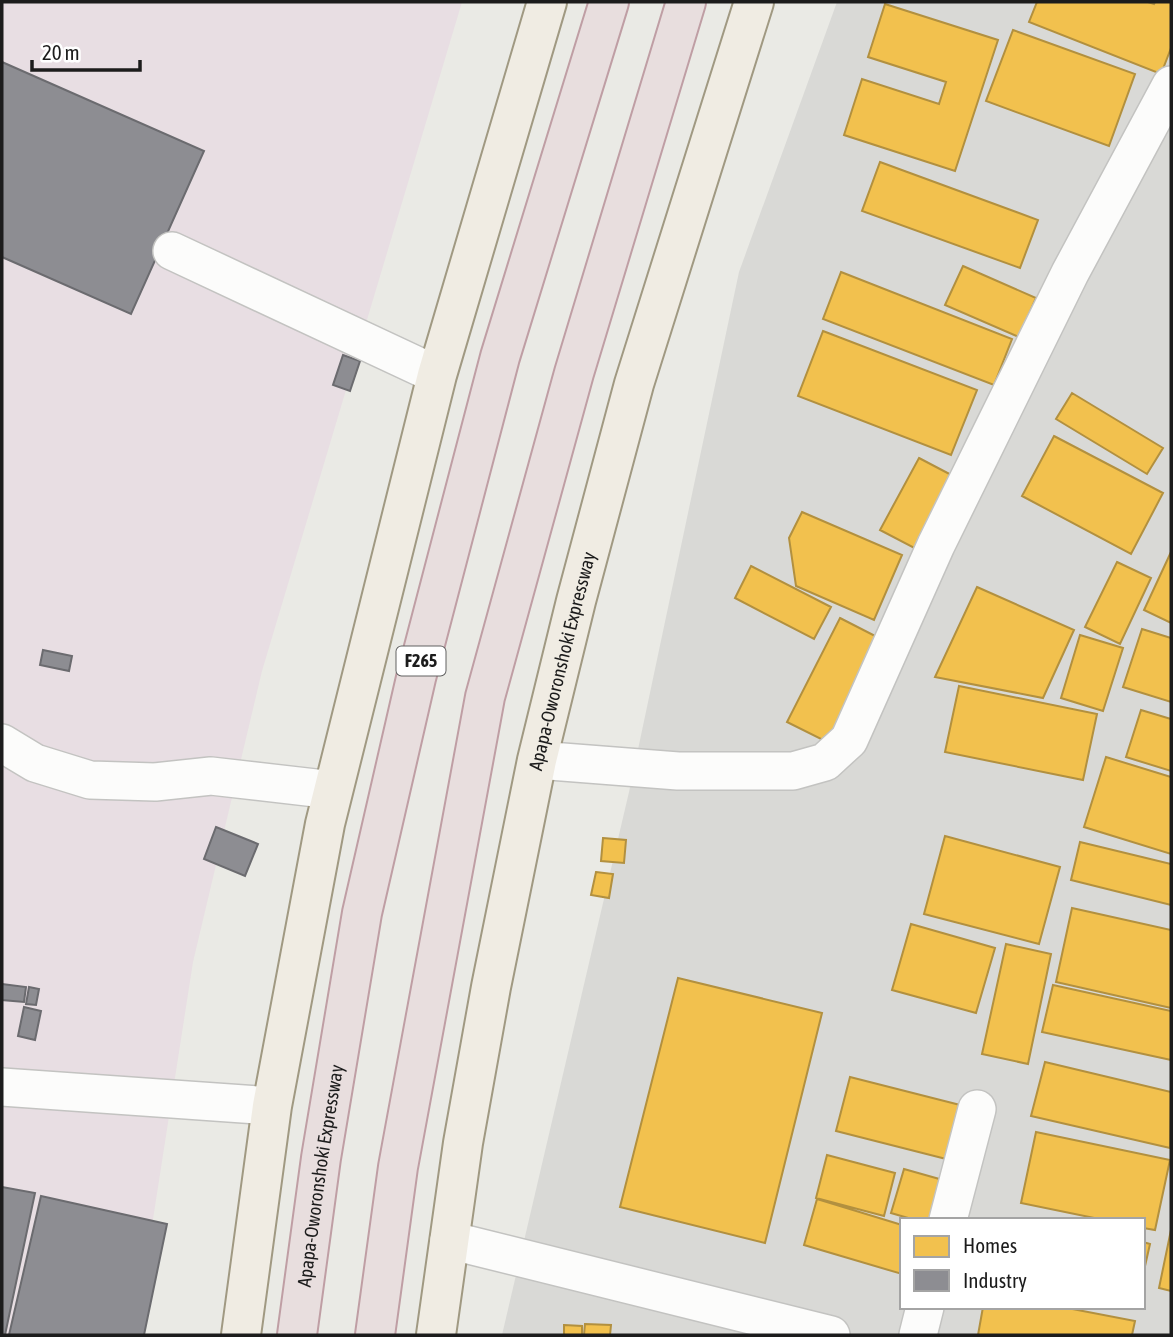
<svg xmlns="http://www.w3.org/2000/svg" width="1173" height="1337" font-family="'Asap Condensed',sans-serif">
<rect width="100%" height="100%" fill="#eaeae5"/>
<path fill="#d9d9d6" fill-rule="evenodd" d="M837,2h334v1333h-669l127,-543 110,-520zM902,1220h241v87h-241z"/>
<path fill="#e8dee3" d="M2,2h460l-200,669 -69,291 -58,373h-133z"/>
<path fill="#f2c14e" stroke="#b2903f" stroke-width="2" d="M1037,2h111l6,2 1,-2h16v46l-10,26 -132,-52z
M885,4l113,36 -43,131 -111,-36 18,-56 77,25 7,-22 -78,-25z
M1013,30l122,44 -26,72 -123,-45z
M880,162l158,58 -18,48 -158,-57z
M963,266l73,32 -17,39 -74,-32z
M841,272l171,67 -18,46 -171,-66z
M823,331l154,59 -26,65 -153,-59z
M1072,393l91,55 -16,26 -91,-55z
M1054,436l109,57 -32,61 -109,-58z
M919,458l40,21 -39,72 -40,-21z
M802,512l100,43 -28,65 -78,-34 -7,-48z
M1171,552v71l-27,-13z
M1117,562l34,16 -31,66 -35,-17z
M751,566l80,41 -17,32 -79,-41z
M977,587l97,43 -31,68 -108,-21z
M840,618l41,21 -52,104 -42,-21z
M1142,629l29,9v64l-48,-15z
M1080,635l43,13 -20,63 -42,-13z
M959,686l138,28 -14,66 -138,-28z
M1141,710l30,9v52l-45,-14z
M1106,757l65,20v77l-87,-27z
M945,836l115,31 -21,77 -115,-30z
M603,838l23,2 -2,23 -23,-2z
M1080,842l91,22v41l-100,-25z
M596,872l17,2 -4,24 -18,-3z
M1072,908l99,22v78l-115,-26z
M911,924l84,24 -19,65 -84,-23z
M1006,944l45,10 -23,110 -46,-10z
M678,978l144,35 -57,230 -145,-36z
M1053,985l118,26v49l-129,-28z
M1045,1062l126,30 -1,56 -139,-32z
M850,1077l118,30 -14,54 -118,-30z
M1036,1132l134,28 -15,70 -12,-2v-8h-39l-83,-17z
M827,1155l68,18 -11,43 -68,-18z
M904,1169l46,13 -10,38h-25l-24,-7z
M817,1199l85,26v49l-98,-29z
M1171,1230v61l-12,-3z
M1143,1242l7,2 -7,31z
M983,1307h79l73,14 -3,14h-154z
M585,1324l26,1 -1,10h-26z
M564,1325l18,1v9h-18z"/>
<path fill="#8d8d92" stroke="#6b6b6f" stroke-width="2" d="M2,62l202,89 -73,163 -129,-57z
M343,355l17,6 -10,30 -17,-6z
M43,650l29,6 -3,15 -29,-6z
M216,827l42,17 -13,32 -41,-17z
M2,984l24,3 -2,15 -22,-2z
M29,987l10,2 -3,16 -10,-1z
M24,1007l17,4 -6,29 -17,-4z
M2,1187l33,6 -30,142h-3z
M41,1196l126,28 -23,111h-135z"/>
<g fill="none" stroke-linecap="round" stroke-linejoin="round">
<defs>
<path id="minor" d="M172,251l265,124
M2,743l33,20 55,17 65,2 56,-6 122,14
M537,760l141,11h115l32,-9 24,-22 87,-195 134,-272 101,-188
M2,1087l270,19
M948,1220l29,-111
M449,1240l382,95
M918,1335l7,-28"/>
<g id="major">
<path d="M241,1335l31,-229 53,-282 112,-449 110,-373"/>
<path id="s1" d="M436,1335l27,-192 28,-156 46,-227 39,-159 58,-217 120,-382"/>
</g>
<g id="highway">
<path id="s2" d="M297,1335l24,-177 41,-245 54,-235 84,-321 109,-355"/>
<path d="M375,1335l23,-168 87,-470 89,-324 112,-371"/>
</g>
</defs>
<use href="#minor" stroke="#c3c3c1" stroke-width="40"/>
<use href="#major" stroke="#a09982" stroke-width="42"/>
<use href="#highway" stroke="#bf9ea4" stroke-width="42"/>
<use href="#minor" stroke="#fcfcfb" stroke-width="37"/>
<use href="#major" stroke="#f0ece3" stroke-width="38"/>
<use href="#highway" stroke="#e8dede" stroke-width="38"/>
</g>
<g text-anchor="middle" stroke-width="7" stroke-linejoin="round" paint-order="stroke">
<rect fill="#fff" stroke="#606060" stroke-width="2" x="396.5" y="646.5" width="49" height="29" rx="5"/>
<g font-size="18" font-weight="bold" fill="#1c1c1c">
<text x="421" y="667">F265</text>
</g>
<g font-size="19" fill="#1c1c1c" stroke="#fff">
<text dy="7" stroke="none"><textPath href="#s1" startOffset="686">Apapa-Oworonshoki Expressway</textPath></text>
<text dy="7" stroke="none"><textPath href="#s2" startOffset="161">Apapa-Oworonshoki Expressway</textPath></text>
</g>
</g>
<rect width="1173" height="1337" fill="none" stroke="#1c1c1c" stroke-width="7"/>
<rect x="900" y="1218" width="245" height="91" fill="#ffffff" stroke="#a4a4a4" stroke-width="2"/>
<rect x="914" y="1236" width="35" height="21" fill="#f2c14e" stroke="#a4a4a4" stroke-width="2"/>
<text x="963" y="1253" font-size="21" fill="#1c1c1c">Homes</text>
<rect x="914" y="1270" width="35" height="21" fill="#8d8d92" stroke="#a4a4a4" stroke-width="2"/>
<text x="963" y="1288" font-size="21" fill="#1c1c1c">Industry</text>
<path d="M32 60v10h108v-10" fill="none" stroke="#1c1c1c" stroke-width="3.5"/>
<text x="42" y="60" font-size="21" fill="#1c1c1c" stroke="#ffffff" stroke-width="5" paint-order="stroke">20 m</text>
</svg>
